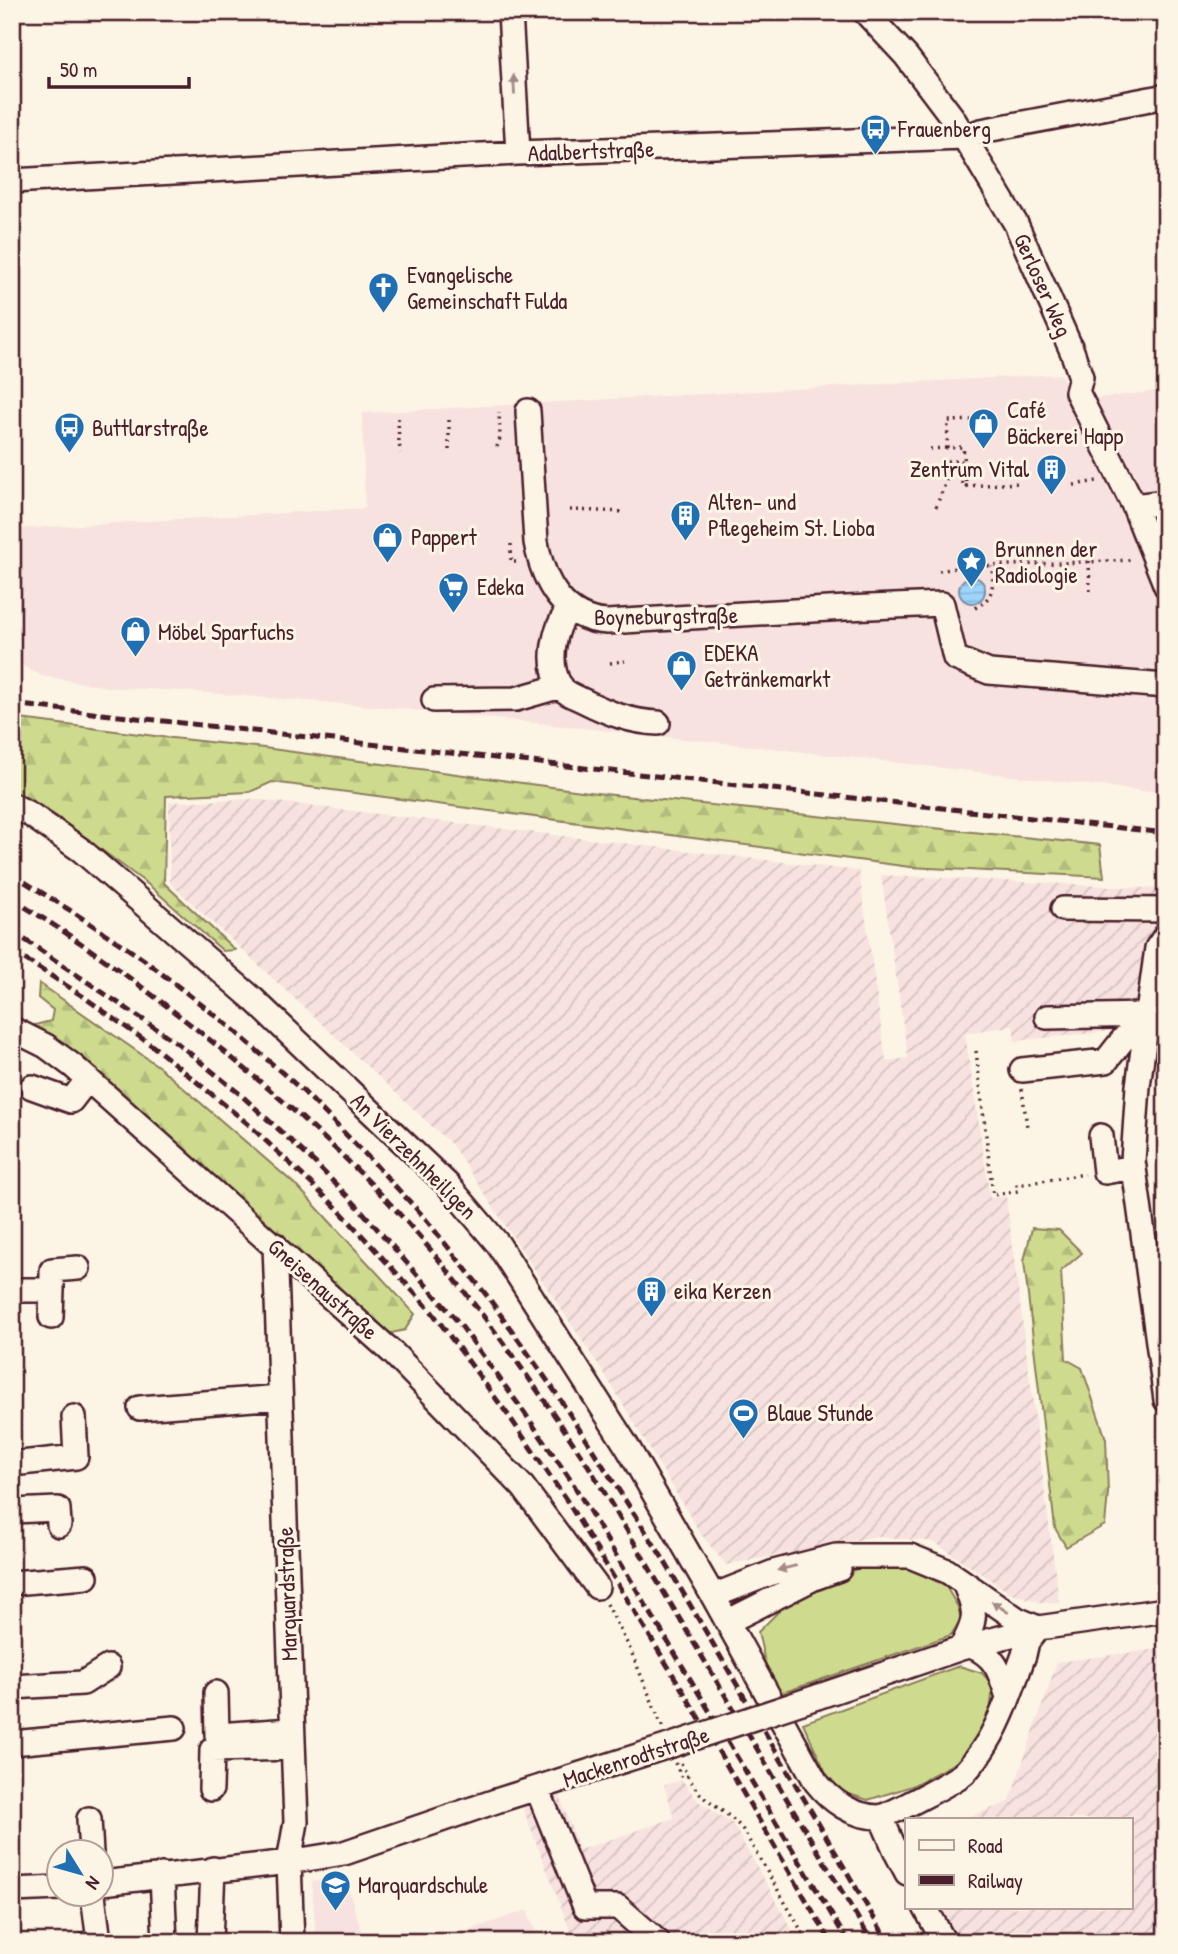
<svg xmlns="http://www.w3.org/2000/svg" width="1178" height="1954" font-family="'Patrick Hand',sans-serif">
<defs>
<pattern id="industrial-furrows" width="10" height="10" patternUnits="userSpaceOnUse" patternTransform="scale(1.75)"><rect width="10" height="10" fill="#f7e2df"/><path d="M-1 1l2-2M0 10L10 0M9 11l2-2" fill="none" stroke="#d5c1c0"/></pattern>
<pattern id="forest-firs" width="22" height="20" patternUnits="userSpaceOnUse" patternTransform="scale(1.75)"><rect width="22" height="20" fill="#cedb8e"/><path d="M5 1l3.5 6h-7zM16 11l3.5 6h-7z" fill="#b2bc7b"/></pattern>
<pattern id="water-rules" width="6" height="5" patternUnits="userSpaceOnUse" patternTransform="scale(1.75)"><rect width="6" height="5" fill="#9cd4fc"/><path d="M0 2.5h6" fill="none" stroke="#88b6d8"/></pattern>
</defs>
<rect width="100%" height="100%" fill="#fcf5e5"/>
<filter id="ink" filterUnits="userSpaceOnUse"><feTurbulence type="fractalNoise" baseFrequency=".0143" numOctaves="2"/><feDisplacementMap in="SourceGraphic" scale="14" xChannelSelector="R" yChannelSelector="G"/><feConvolveMatrix kernelMatrix="1 2 1 2 8 2 1 2 1" color-interpolation-filters="sRGB"/></filter>
<g filter="url(#ink)">
<path fill="#f7e2df" d="M1061,374l79,170 26,86v160l-23,1 -392,-45 -357,-38 -213,-17 -74,-4 -65,-11 -21,-11 -6,-136 350,-21 -3,-95z
M1166,390v196l-89,-194 21,6z
M344,1875l21,67h-49l-4,-60z
M527,1910l13,32h-106z"/>
<path fill="url(#industrial-furrows)" d="M252,799l607,72 27,190 22,-3 -27,-183 285,14v54l-16,84 -135,14 -2,-15 -48,7 25,165 16,-2 53,406 -16,1 -33,-10 -76,-51 -56,-6 -152,29 -26,-32 -91,-152 -157,-236 -282,-262 -1,-81z
M1166,1648v294h-230l-21,-35h216v-88h-169l47,-17 48,-140z
M682,1780l16,21 35,23 66,118h-205l-4,-8 -16,7 -53,-138 38,-10 20,57 95,-32 -10,-33z"/>
<path fill="#cedb8e" stroke="#8c7d5c" stroke-width="2" d="M859,1568l50,1 36,16 13,22 3,12 -10,16 -169,58 -13,-14 -11,-47 37,-37z
M959,1666l23,7 11,12 -3,28 -15,33 -18,16 -45,24 -44,14 -26,-8 -11,-8 -28,-61z"/>
<path fill="url(#forest-firs)" stroke="#8c7d5c" stroke-width="2" d="M12,718l151,19 101,11 340,46 496,51 4,32 -194,-10 -638,-85 -22,10 -84,4 -2,87 71,67 -12,1 -73,-65 -94,-70 -44,-25z
M39,983l119,83 140,121 117,127 -10,16 -18,4 -352,-309 16,-4 2,-11 -15,-12z
M1032,1228l27,2 23,23 -21,18 5,88 16,9 24,71 2,54 -3,32 -39,22 -11,-19 -31,-267z"/>
<path fill="url(#water-rules)" stroke="#7b8ca8" stroke-width="2" d="M959 590a13 13 0 1 1 26 0a13 13 0 1 1-26 0Z"/>
<g fill="none" stroke-linecap="round" stroke-linejoin="round">
<defs>
<path id="minor" d="M510,12l8,141
M865,12l41,44 46,61 64,107 56,127 9,26 -4,15 57,114 32,80
M12,181l506,-28 446,-16 17,-6 185,-35
M528,411l8,131c7,39 27,78 71,80l239,-14 96,-4 13,54 34,14 177,14
M1134,506l32,-4
M569,609c-15,19 -23,55 -8,78 5,7 15,10 23,14 24,12 47,21 74,22
M434,700l82,-1 45,-13
M12,805l19,10 50,35 172,149 195,186 50,59 130,204 85,148 103,186c15,19 37,35 63,35 8,0 77,-37 85,-44 6,-6 12,-14 17,-21 20,-28 31,-65 43,-97l3,-13 11,-14
M1063,909l103,1
M1166,935l-9,13 -19,138 -5,75 33,239
M1047,1017l101,-2
M12,1029l34,17 27,20 320,287 130,134 74,100
M1022,1070l84,-9 19,-24 21,-4
M32,1087l39,14 17,-22
M1101,1136l4,36 29,-5
M275,1245l21,577 -7,40 3,80
M12,1290h40l-1,27
M52,1290v-20l26,-2
M140,1408l140,-11
M12,1464l64,-7 -2,-40
M12,1511l46,-2 1,16
M12,1583l74,-6
M713,1596l61,-24 62,-16h74l37,15 70,48 21,9
M727,1622l87,-44 25,-9
M971,1646c25,10 29,26 37,51
M961,1648c16,-29 16,-35 3,-65
M12,1687l71,-4 25,-16
M216,1693l1,42 75,-5
M817,1697l144,-49 77,-20 128,-18
M12,1743l162,-15
M537,1788l48,119h33l40,35
M211,1789l1,-39 81,-2
M881,1817l16,37 10,19
M89,1819l2,34
M162,1875l3,67
M102,1883l187,-21 55,-9 152,-52 173,-55
M12,1890l48,-2
M925,1907l19,35
M91,1942l8,-1 -6,-46
M210,1942l3,-73"/>
</defs>
<use href="#minor" stroke="#4a1f2b" stroke-width="28"/>
<path stroke="#4a1f2b" stroke-width="3.5" stroke-dasharray="2 5" stroke-linecap="butt" d="M981,409l3,23
M1163,409l3,31
M398,418l1,26 2,9
M497,447l3,-9 -1,-26
M930,449l17,-1
M449,450v-35
M973,464l-8,1 -2,-18 -16,1 1,-27 33,-1
M965,465l1,21 54,-3
M1074,485l23,-4
M936,507l11,-28 -1,-18h15l1,25h4
M570,510l56,2
M511,544v18h9
M1089,561l1,32
M939,571l22,-4 172,-7
M975,608c20,-11 18,-21 17,-42
M610,663l15,-2
M976,1051l17,144 25,-4 -1,-6 68,-11
M1022,1089l5,38 -1,1
M607,1604l23,45 33,79
M675,1763l7,15 6,-2
M681,1763c7,14 14,27 26,37 13,10 26,17 36,30l65,112"/>
<use href="#minor" stroke="#fcf5e5" stroke-width="23"/>
<path stroke="#4a1f2b" stroke-width="5" stroke-dasharray="10 5" stroke-linecap="butt" d="M12,704l1154,129
M12,874l64,40 67,45 87,68 73,64 67,68 53,57 65,81 66,93 108,167 226,385
M12,899c72,43 138,93 203,145 72,59 143,121 204,192 63,74 119,153 172,234l281,472
M12,931l164,111 64,52 74,68 46,47 99,114 65,89 48,70 276,460
M12,951l69,44 73,52 93,76 90,85 95,104 79,107 56,82 113,185 151,256"/>
<defs>
<path id="minor-bridge" d="M669,1746l148,-49"/>
</defs>
<use href="#minor-bridge" stroke="#4a1f2b" stroke-width="28" stroke-linecap="butt"/>
<use href="#minor-bridge" stroke="#fcf5e5" stroke-width="23"/>
</g>
<defs><path id="oneway-solid" d="M-6-.8H1V-3.2L6.5 0L1 3.2V.8H-6Z" transform="scale(1.75)"/></defs>
<g fill="#a38a88">
<use href="#oneway-solid" transform="translate(514 85) rotate(-93)"/>
<use href="#oneway-solid" transform="translate(787 1568) rotate(166)"/>
<use href="#oneway-solid" transform="translate(1000 1607) rotate(-146)"/>
</g>
</g>
<defs>
<symbol id="bus-pin" viewBox="-11 -11 22 30"><path d="M0 17L-7.5 6A9.5 9.5 0 1 1 7.5 6Z" fill="#1f6fb2" stroke="#fcf5e5"/><path d="M-5-6H5V4H4V6H2V4H-2V6H-4V4H-5ZM-3.5-4V0h7V-4ZM-3.5 1.2v1.5H-2V1.2ZM2 1.2v1.5H3.5V1.2Z" fill="#fff"/></symbol>
<symbol id="church-pin" viewBox="-11 -11 22 30"><path d="M0 17L-7.5 6A9.5 9.5 0 1 1 7.5 6Z" fill="#1f6fb2" stroke="#fcf5e5"/><path d="M-1.2-6h2.4v3.5h3.3v2.4h-3.3V6h-2.4V-.1h-3.3v-2.4h3.3Z" fill="#fff"/></symbol>
<symbol id="shop-pin" viewBox="-11 -11 22 30"><path d="M0 17L-7.5 6A9.5 9.5 0 1 1 7.5 6Z" fill="#1f6fb2" stroke="#fcf5e5"/><path d="M-5-2.5h2.3a2.7 3.5 0 0 1 5.4 0H5L5.5 6h-11ZM-1.5-2.5h3a1.5 2.3 0 0 0-3 0Z" fill="#fff"/></symbol>
<symbol id="building-pin" viewBox="-11 -11 22 30"><path d="M0 17L-7.5 6A9.5 9.5 0 1 1 7.5 6Z" fill="#1f6fb2" stroke="#fcf5e5"/><path d="M-4-6H4V6H1V3H-1V6H-4ZM-2.5-4.3h1.7v1.8h-1.7ZM.8-4.3h1.7v1.8H.8ZM-2.5-1h1.7V.8h-1.7ZM.8-1h1.7V.8H.8Z" fill="#fff"/></symbol>
<symbol id="sight-pin" viewBox="-11 -11 22 30"><path d="M0 17L-7.5 6A9.5 9.5 0 1 1 7.5 6Z" fill="#1f6fb2" stroke="#fcf5e5"/><path d="M0-6L1.8-2.2L6-1.7L2.9 1.2L3.7 5.4L0 3.3L-3.7 5.4L-2.9 1.2L-6-1.7L-1.8-2.2Z" fill="#fff"/></symbol>
<symbol id="supermarket-pin" viewBox="-11 -11 22 30"><path d="M0 17L-7.5 6A9.5 9.5 0 1 1 7.5 6Z" fill="#1f6fb2" stroke="#fcf5e5"/><path d="M-6-5.5h2.5l.6 2H6L4.5 2H-2.5L-4.4-4H-6ZM-1.5 3.2a1.3 1.3 0 1 0 .1 0ZM3 3.2a1.3 1.3 0 1 0 .1 0Z" fill="#fff"/></symbol>
<symbol id="stadium-pin" viewBox="-11 -11 22 30"><path d="M0 17L-7.5 6A9.5 9.5 0 1 1 7.5 6Z" fill="#1f6fb2" stroke="#fcf5e5"/><path d="M0-5a6.5 5 0 1 0 0 10a6.5 5 0 1 0 0-10ZM-3.5-1.8h7v3.6h-7Z" fill="#fff"/></symbol>
<symbol id="school-pin" viewBox="-11 -11 22 30"><path d="M0 17L-7.5 6A9.5 9.5 0 1 1 7.5 6Z" fill="#1f6fb2" stroke="#fcf5e5"/><path d="M0-5L7-2L0 1L-7-2ZM-4 1L0 2.5L4 1V4Q0 6-4 4Z" fill="#fff"/></symbol>
</defs>
<g fill-rule="evenodd">
<use href="#bus-pin" x="858" y="112" width="35" height="47"/>
<use href="#church-pin" x="366" y="270" width="35" height="47"/>
<use href="#shop-pin" x="966" y="406" width="35" height="47"/>
<use href="#bus-pin" x="52" y="410" width="35" height="47"/>
<use href="#building-pin" x="1034" y="452" width="35" height="47"/>
<use href="#building-pin" x="668" y="498" width="35" height="47"/>
<use href="#shop-pin" x="370" y="520" width="35" height="47"/>
<use href="#sight-pin" x="954" y="544" width="35" height="47"/>
<use href="#supermarket-pin" x="436" y="570" width="35" height="47"/>
<use href="#shop-pin" x="118" y="614" width="35" height="47"/>
<use href="#shop-pin" x="664" y="648" width="35" height="47"/>
<use href="#building-pin" x="634" y="1274" width="35" height="47"/>
<use href="#stadium-pin" x="726" y="1396" width="35" height="47"/>
<use href="#school-pin" x="318" y="1868" width="35" height="47"/>
</g>
<g text-anchor="middle" stroke-width="6" stroke-linejoin="round" paint-order="stroke">
<g font-size="23" fill="#4a1f2b" stroke="#fcf5e5" text-anchor="start">
<text x="898" y="137">Frauenberg</text>
<text x="407" y="283">Evangelische<tspan x="407" dy="26">Gemeinschaft Fulda</tspan></text>
<text x="1007" y="418">Café<tspan x="1007" dy="26">Bäckerei Happ</tspan></text>
<text x="92" y="436">Buttlarstraße</text>
<text x="1029" y="477" text-anchor="end">Zentrum Vital</text>
<text x="708" y="510">Alten- und<tspan x="708" dy="26">Pflegeheim St. Lioba</tspan></text>
<text x="411" y="545">Pappert</text>
<text x="995" y="557">Brunnen der<tspan x="995" dy="26">Radiologie</tspan></text>
<text x="477" y="595">Edeka</text>
<text x="158" y="640">Möbel Sparfuchs</text>
<text x="704" y="661">EDEKA<tspan x="704" dy="26">Getränkemarkt</tspan></text>
<text x="674" y="1299">eika Kerzen</text>
<text x="767" y="1421">Blaue Stunde</text>
<text x="358" y="1893">Marquardschule</text>
</g>
<g font-size="23" fill="#4a1f2b" stroke="#fcf5e5">
<text transform="translate(591 151) rotate(-2)" y="8">Adalbertstraße</text>
<text transform="translate(1043 285) rotate(66)" y="8">Gerloser Weg</text>
<text transform="translate(666 616) rotate(-1)" y="8">Boyneburgstraße</text>
<text transform="translate(414 1156) rotate(45)" y="8">An Vierzehnheiligen</text>
<text transform="translate(323 1289) rotate(42)" y="8">Gneisenaustraße</text>
<text transform="translate(287 1594) rotate(-92)" y="8">Marquardstraße</text>
<text transform="translate(636 1757) rotate(-18)" y="8">Mackenrodtstraße</text>
</g>
</g>
<rect width="1178" height="1954" fill="none" stroke="#fcf5e5" stroke-width="42"/>
<rect x="21" y="21" width="1136" height="1912" fill="none" stroke="#4a1f2b" stroke-width="2.5" filter="url(#ink)"/>
<rect x="905" y="1818" width="228" height="91" fill="#fcf5e5" stroke="#b59f9b" stroke-width="2"/>
<rect x="919" y="1840" width="35" height="10" fill="#fcf5e5" stroke="#b59f9b" stroke-width="2"/>
<text x="968" y="1853" font-size="21" fill="#4a1f2b">Road</text>
<rect x="919" y="1875" width="35" height="10" fill="#4a1f2b" stroke="#b59f9b" stroke-width="2"/>
<text x="968" y="1888" font-size="21" fill="#4a1f2b">Railway</text>
<g transform="translate(80 1873) rotate(127)"><circle r="33" fill="#fcf5e5" stroke="#b59f9b" stroke-width="2"/>
<path d="M0-5L12 26L0 18L-12 26Z" fill="#1f6fb2"/>
<text y="-10" font-size="19" font-weight="bold" text-anchor="middle" fill="#4a1f2b">N</text>
</g>
<path d="M49 77v10h140v-10" fill="none" stroke="#4a1f2b" stroke-width="3.5"/>
<text x="60" y="77" font-size="21" fill="#4a1f2b" stroke="#fcf5e5" stroke-width="5" paint-order="stroke">50 m</text>
</svg>
